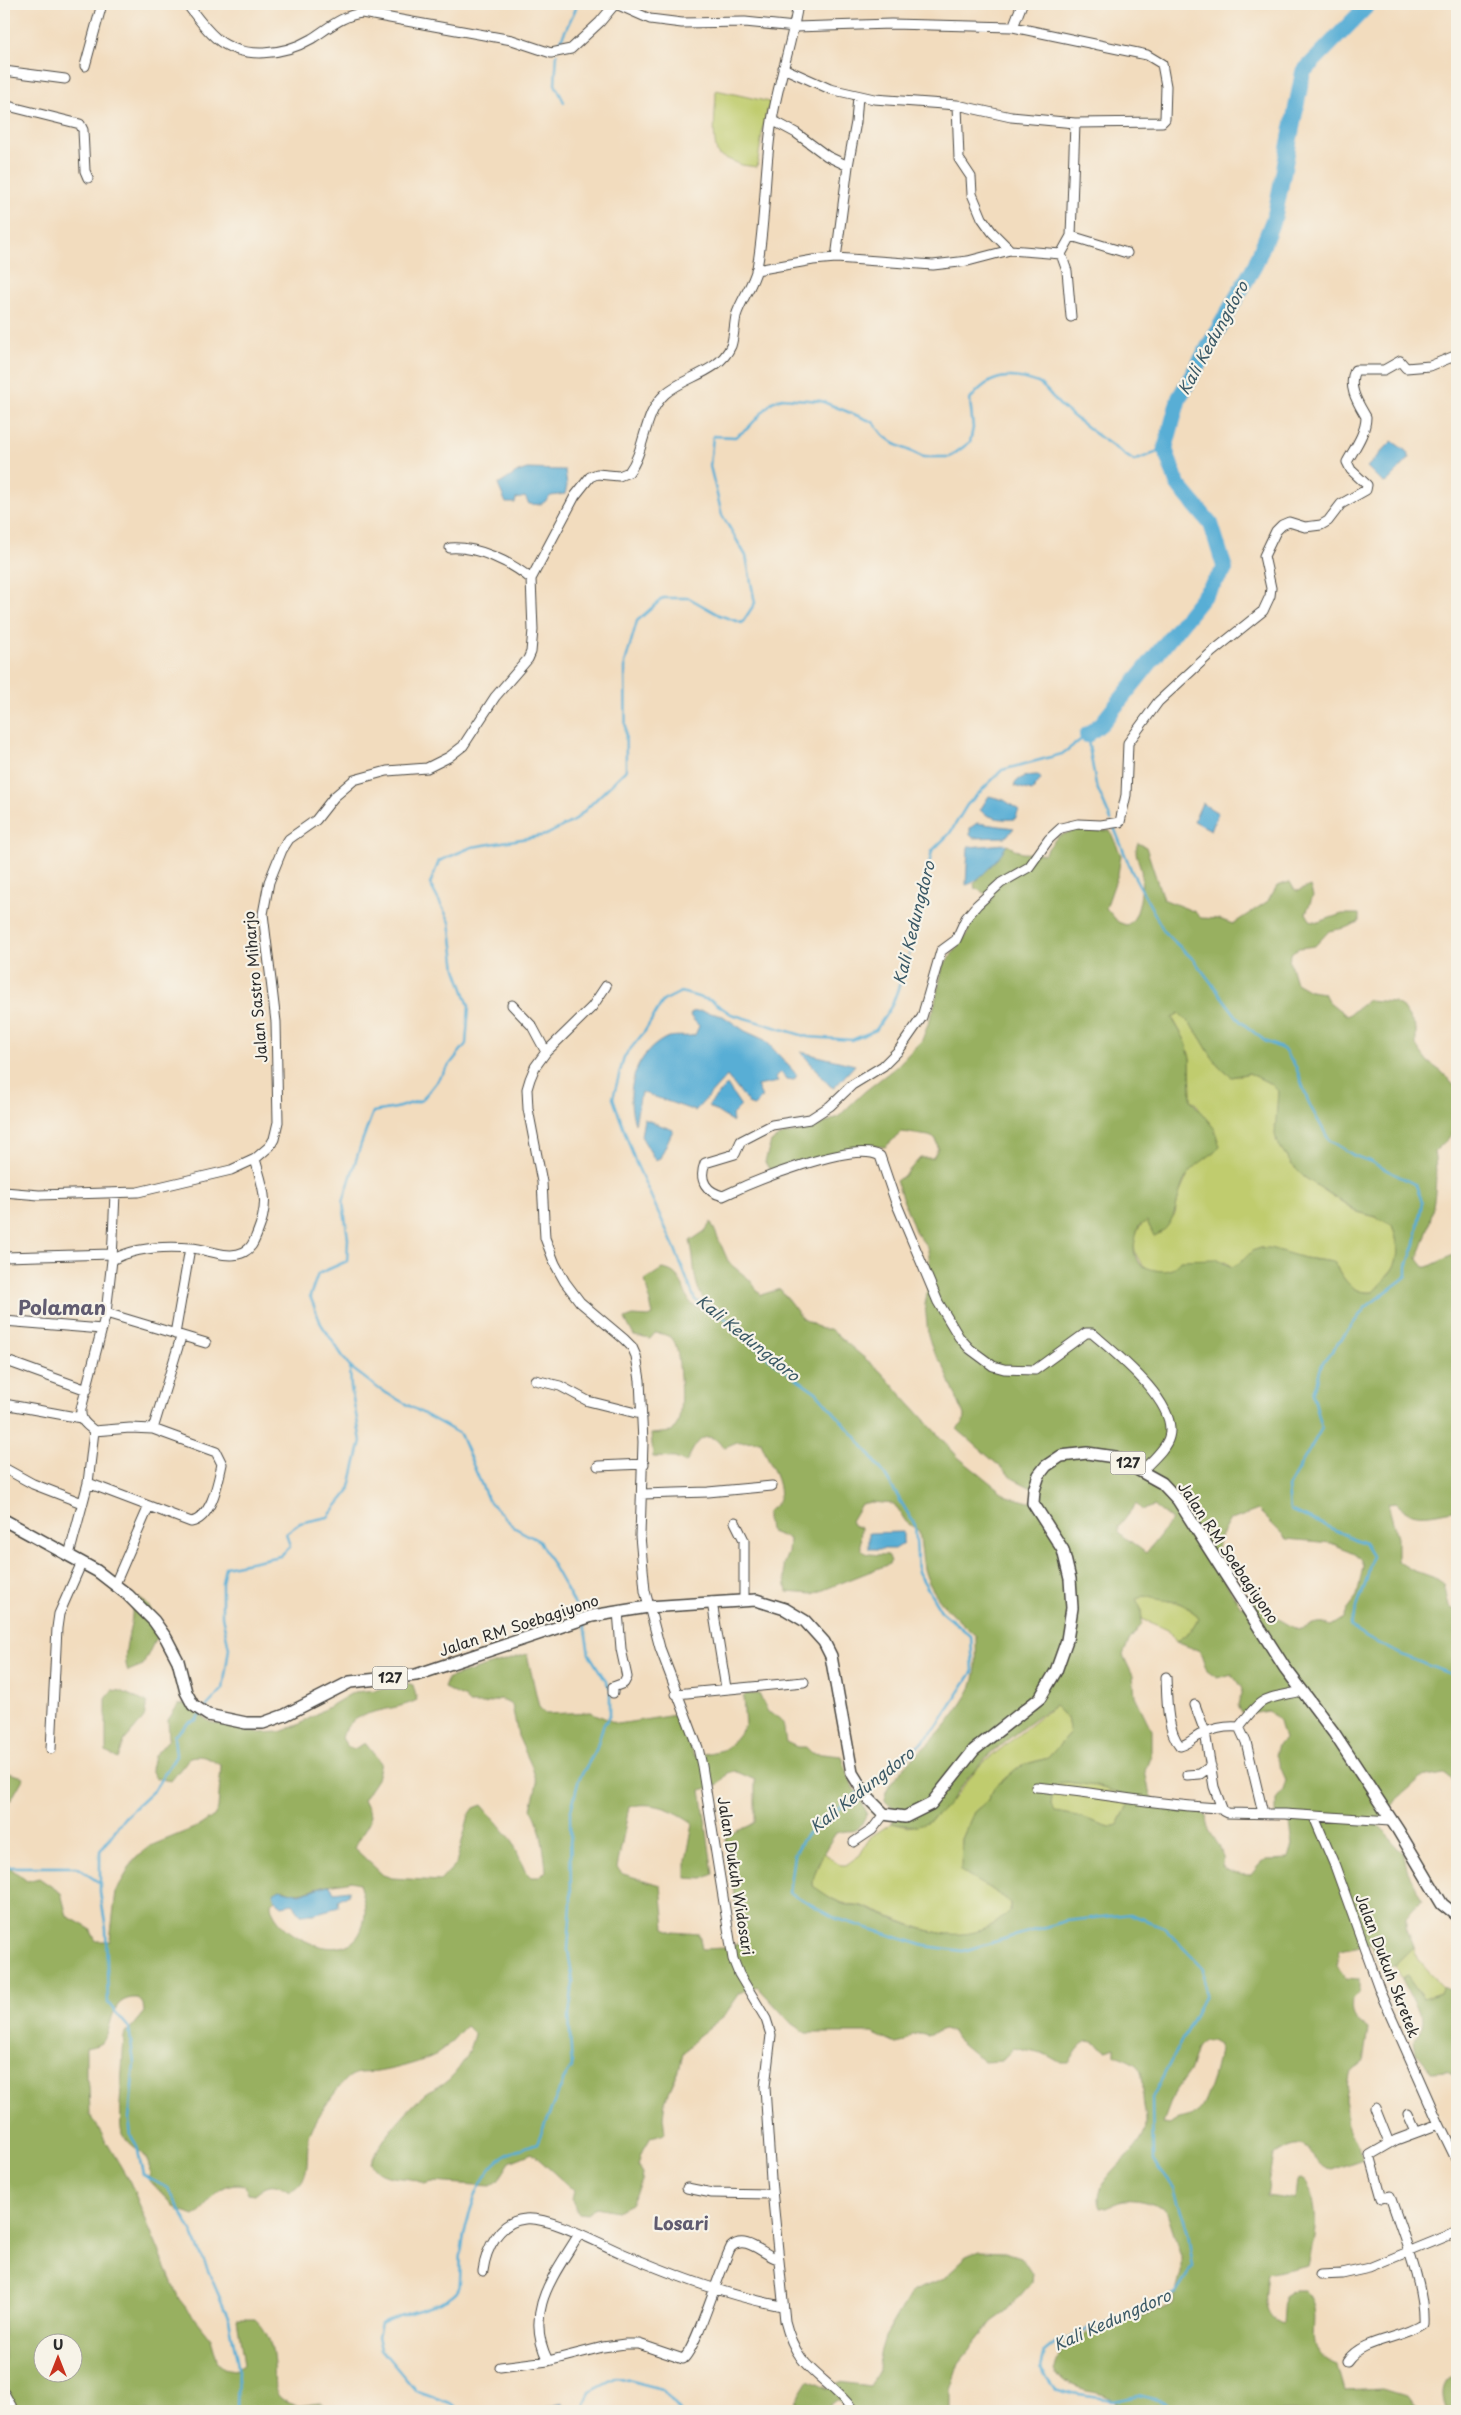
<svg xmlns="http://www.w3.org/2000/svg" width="1461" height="2415" font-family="'Playpen Sans',sans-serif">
<rect width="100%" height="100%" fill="#f7f3e8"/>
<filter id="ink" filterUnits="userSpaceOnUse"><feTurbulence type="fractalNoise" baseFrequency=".02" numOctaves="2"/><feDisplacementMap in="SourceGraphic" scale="10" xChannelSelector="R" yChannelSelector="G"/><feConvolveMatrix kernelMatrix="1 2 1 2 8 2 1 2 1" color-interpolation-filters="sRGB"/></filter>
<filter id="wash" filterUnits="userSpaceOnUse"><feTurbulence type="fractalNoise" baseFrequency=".0096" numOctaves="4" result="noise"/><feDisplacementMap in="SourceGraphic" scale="20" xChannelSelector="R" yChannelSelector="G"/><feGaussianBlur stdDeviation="1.12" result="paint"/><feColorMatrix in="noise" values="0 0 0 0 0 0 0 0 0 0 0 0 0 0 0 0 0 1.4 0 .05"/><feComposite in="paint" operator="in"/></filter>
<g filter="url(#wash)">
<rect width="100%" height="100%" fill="#f2dcbe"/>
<path fill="#c0cc6e" stroke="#767c4c" d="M716,90l54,12 -6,20 -7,45 -15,-2 -24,-10c-7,-16 -2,-46 -2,-65z
M1179,1013c7,7 14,13 19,21 11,17 16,31 34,43l17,-4 23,11 6,7v26l-3,9 17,39 12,12 53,35 19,5 16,8c12,34 5,42 -19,67 -21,2 -30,-13 -39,-30l-30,-4 -43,-10 -9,3 -12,12 -8,4 -7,-5 -51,6c-33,16 -55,-28 -27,-48l3,8 11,5 14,-19 3,-17 10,-23 13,-14 14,-8 -17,-46 -7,-6 -1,-42 -5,-18 -13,-23z
M1145,1596l39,8 16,15 -6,9 -18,14 -8,-12 -26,-11 -1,-10 -5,-10z
M1054,1706l13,12 3,15 -22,25 -26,7 -6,4 -21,18 -8,14 -13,11 -12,27 -1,32c15,12 37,19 49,32v8c-46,47 -99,12 -148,-5 -6,-2 -13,-1 -19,-3 -11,-3 -21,-11 -30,-17v-9l11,-24 17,12h5l14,-10 10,-18 22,-14 16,4 24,-8 25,-24 20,-27z
M1067,1782l28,4 26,7 7,12 -10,20 -8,2 -33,-11 -21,-4 -5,-7 2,-17 6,-5z
M1414,1947c3,16 18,28 29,39l-3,7 -17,6 -17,-23 -4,3 -8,-13z"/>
<path fill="#98b061" stroke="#626e46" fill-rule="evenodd" d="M1075,830l35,1 11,24 -3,19 -12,34 12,14 8,3c15,-4 17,-42 15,-55 -2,-10 -8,-17 -3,-27l8,4 17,52 32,13 6,6 18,1 14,5 35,-23 9,-15 13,-4 4,7 4,2 12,-5 3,10 -7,17 4,7 8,2 24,-8h17v8l-14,6 -16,3 -14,15 -16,2 -7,4 -3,8 7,23 14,8 14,2 4,8 19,15 21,-16 26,2 7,4 15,22v18l12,16 14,10 15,17v41l-23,22c6,31 -3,79 -17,106l7,9h4l29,-14v262l-5,-5c-21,4 -40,10 -56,-7l-8,1 9,33v24l15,9 25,9 7,5 5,23 8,4v172l-13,-9 -23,4 -24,21 -19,26 25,28 5,19 14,27 -16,19v9l8,20 -20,19 -13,1 -10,-23 -31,6 -3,16 9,12 13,1v13l-6,6c-2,21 2,20 16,32l-5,31 -14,13 -4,25 2,29 16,31 -32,11 -5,-1c-22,-20 -22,-35 -53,-14l-7,40 28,4 2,-20 3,-1c7,2 7,6 10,12 10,26 4,48 -2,75l-40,9c-2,19 -8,43 14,50l2,-27 11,-7h8c27,24 -11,59 35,76l7,25 38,-2 23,7 11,15h-302l1,-9c-18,-16 -42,-4 -62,-32l9,-24 33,-17 62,-18 15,-7 8,-31v-17l-15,-46c-12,-7 -34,-13 -47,-9 -7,2 -10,6 -18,7 -12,-28 32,-48 43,-75 5,-10 -1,-26 -1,-37 0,-29 -1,-31 -28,-41v-8l-8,3c-5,-2 -9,-6 -14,-8 -12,-4 -19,13 -24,21h-8l-14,-8 -33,-7 -13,13 -17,1 -28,-23 -4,-7 -8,-3 -16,6 -8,-2 -9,2 -6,7 -9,2 -24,-11h-66l-14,-9 -35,-38 -17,7 -16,23 -27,21 -14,17 -4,16 -14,31 -2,16 2,16 -14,4 -10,17 -3,12 5,7 -1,8 -11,23 -14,7 -21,-4 -9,7 -9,-1 -6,-13 2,-9 -42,-38 -22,9 -12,19 -7,5 -58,-4 -9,2c-18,-11 -42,0 -53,-21 12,-27 32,-49 54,-69 5,-4 12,-6 17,-9 18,-13 27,-31 32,-51l-8,-8c-10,9 -19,23 -31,29 -16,8 -40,14 -58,17 -13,2 -22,-2 -32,9 -10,10 -29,37 -34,50 -9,23 6,46 -22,61 -15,-10 -20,-10 -34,2l-7,-1 -4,-8c-27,-6 -33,21 -50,31l-16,-6 -28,-29c1,-36 -17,-26 -28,-49 -3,-7 0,-19 -2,-28l4,-68 20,-24 -1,-8 -5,-6c-32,-2 -23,33 -37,45 -4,3 -11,4 -15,5v30l3,8 1,28 40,68 49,117 32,40 7,24 6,5 10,2 10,-6 -7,-45h18c13,11 18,29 19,46 2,20 -5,32 21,40 6,2 19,-2 26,-2l11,8h-328v-548l23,18 12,-3 22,15 6,23 23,13 6,12h14l6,-50 20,-34 14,-11 49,-20 15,-10 4,-7 3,-43c-10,-7 -18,-12 -31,-9l-19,24 -16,-3 -4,-9 3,-13 15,-17 -1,-19 10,-15 9,-1 23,18 47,11 23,-1 18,-7 56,-33 22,-2 31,-7 6,2 4,15c-24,13 -68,7 -75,38l5,8 7,3 11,-6 16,20 -4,16 -14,21 7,15 -1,8 -15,25 29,27 9,3 48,3 16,-17 13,-49 5,-7 8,-3 30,35 13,31 6,6h9l6,-6c-1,-15 -6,-52 -15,-62l6,-26 -5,-16 -14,-31 -6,-31 -12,-6 -15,5h-16l-4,-6 -21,-10 4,-10 79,-24 12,53 7,7 45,-2 27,12 57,-9 19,41 29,-6 7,-5 15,-19 -2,-29 3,-3h13l9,18c20,10 14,11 18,30l11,5h9l6,6 30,3 5,17 20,40c-12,26 -11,14 -31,20 -9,13 -24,38 -23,53 9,6 20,14 30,18 7,2 13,0 20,3 48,18 103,49 147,4v-8c-12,-13 -34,-20 -49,-32l1,-32 12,-27 13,-11 8,-14 21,-18 7,-4 25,-7 22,-25 -3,-15 -13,-12c-25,16 -62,44 -81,66 -14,15 -23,35 -41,47 -13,9 -26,7 -40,4l5,-11 -12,-11c-4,-18 44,-56 56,-70 9,-10 26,-33 31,-45 6,-17 4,-34 4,-50 -20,-18 -45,-39 -52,-67 -2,-12 -3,-25 -5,-38l-13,-9 -12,-18 -23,-2 -10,2 -10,17 2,4 8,3c-2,28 0,26 27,27l3,6 -2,3 -76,30 -26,-2 -4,-27 5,-12 1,-14 -18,-7 -4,-12v-8c3,-3 8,-6 10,-9 10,-15 -12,-46 -16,-62l-24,1 -12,5c-5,-2 -6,-5 -10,-8 -16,-8 -23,13 -29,24l-11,-5 -22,-1 -2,-23 21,-2c2,-3 5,-7 6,-10 5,-13 2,-67 -3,-79 -4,-8 -12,-9 -20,-10l-5,6 -16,-3 -9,-17 8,-3 16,1 4,-2 -8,-35 17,-11c24,3 19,26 31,36 3,2 8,3 12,5l1,-8c-15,-18 -10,-40 -16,-61l15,-10 6,-9 18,41 20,16 12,16 19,-6 22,29 19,11h9l50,42 79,87 48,38 22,6 11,-10 -26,-13 -57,-50 6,-6 1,-8 -21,-50 -10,-14 -5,-16 -3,-31 5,-26 -1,-23 -2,-8 -12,-16 -19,-50 10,-7 14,-16h13l5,-10 -2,-9 -7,-3 -27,-4 -17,15 -24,-2 -20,8 -51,14 -21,2 -4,-7 6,-20 8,-6 35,-8 24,-11 26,-25 32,-25 26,-27 11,-29 10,-45 24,-32 5,-12 21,-24 -18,-10 -1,-4 33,-39 15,8 22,1 13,-17zM1179,1013c7,7 14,13 19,21 11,17 16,31 34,43l17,-4 22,11 7,7 -3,43 2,8 15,23 12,12 54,35 18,5 16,8c12,34 5,42 -19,67 -21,2 -30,-13 -39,-30l-30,-4 -34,-10h-9l-9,3 -12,12 -8,4 -16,-8 -36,1c-3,4 -6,9 -11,10 -9,3 -28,-2 -32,-10 -6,-11 -1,-24 2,-34l8,-5 7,15c23,-8 21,-36 30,-55 9,-17 24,-22 36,-34l-6,-19 -23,-28 -1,-42 -5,-18 -13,-22zM1136,1504l6,6 12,-4 18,14 -26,33 -28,-21v-5zM1258,1510l29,29 44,4 23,10 6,5 3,8 -6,31 -10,13 -3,8 -13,8c-13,-6 -21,1 -33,4l-21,-12 -9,-16 -6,-4 -21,9 -27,-44 5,-24 10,-18zM1145,1596c23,8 38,0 54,23l-5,9 -18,14 24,9 7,20 10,7 15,-4 10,15 -4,17 5,9 26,-4 10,11 5,17 -6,6 -3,10 11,25 -4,12 -6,7v18l14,6 3,22 -4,14 -22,1 -8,5 -8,10c-11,0 -20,-1 -29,-9 3,-26 -15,-26 -16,-50l-8,-6h-33l-15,-15 -5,-24 6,-16v-26l-16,-33 -2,-20 -10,-21 6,-14 13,-18 -1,-14 -5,-10zM735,1771l20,9v42c-8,7 -22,8 -29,16l15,105 -16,5 -23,1 -3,-15 -26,-2 -8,-4 -4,-43 -38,-11 -6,-6 12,-61c23,-7 46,3 64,16l-7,38v17l17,1 10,-5 -12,-84 18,-6 9,-11zM1067,1782l28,4 26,7 7,12 -10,20 -8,2 -33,-11 -21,-4 -5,-7 2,-17 6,-5zM351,1881l8,2c2,9 7,21 6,30 -4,67 -94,22 -94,-10l4,-3 -2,-7 11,-4c17,9 26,-1 43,-4 7,-1 16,-2 24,-4zM1203,2040h9l7,4c1,12 -12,60 -20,67 -9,8 -20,5 -28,13l-8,-1 12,-32 15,-21 7,-23zM42,2342h30v30h-30z
M139,1598l8,6 20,31 -11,3 -13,27 -15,6c-8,-20 6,-44 4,-65z
M112,1690l9,1 26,12 -3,15 -19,22 -7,19 -12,-7v-53z
M4,1772l20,5 -13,23 -7,-1z
M1407,1976l16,23 17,-6 3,-7 14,7v84l-11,-6 -15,1 -15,-19 -2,-14 7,-11 1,-10 -20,-39z
M980,2251l25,1 16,5 11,17 -1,9 -25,29 -14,10 -33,41 -9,27v21h-102l-8,-10 -4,-1 -14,11h-24l-2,-10 13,-21 19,9 12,-7 30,4 9,-16 1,-17 5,-16 27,-46 30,-12 25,-23z
M1457,2374v37h-9c-6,-14 -7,-29 9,-37z"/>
<path fill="#59aed5" stroke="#426c80" d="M1392,441l14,10 4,7 -23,24 -4,1 -16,-16z
M527,469l38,1 2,16 -2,8 -14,2c-10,9 -8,9 -22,8l-4,-7 -9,2 -1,4h-9l-8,-18 20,-13z
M1038,775l3,4 -9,12 -18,-5c3,-9 15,-11 24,-11z
M989,796l15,4 15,10 -4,9c-11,1 -26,0 -35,-9z
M1202,803l16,10 -7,17 -17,-9z
M977,823l37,5 -8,9 -33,1 -3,-3v-7z
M1005,844l2,1c-8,12 -28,38 -41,40l2,-38z
M702,1011l21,5 22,15 20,9 32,35 -3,5 -8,-1 -5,-7 -6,6 3,4 -21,4 5,11 -8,9 -4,-1 -23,-29 -32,35 -54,-19 -6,32c-10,-31 -2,-68 29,-85 9,-5 22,-1 31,-4l4,-9 -9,-10 2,-4z
M801,1052l54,13 -21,23 -4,-2z
M727,1085l14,21 -9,9 1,7 -25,-16z
M644,1119l29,11 -13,28 -5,2 -14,-24z
M903,1532v12l-8,5h-26v-16z
M328,1885l3,1 3,6 15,-2v4l-11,6 1,7 -26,7h-12l-8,-10 -11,2 -7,-6 -2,-7 7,-4 20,5z
M563,2403l1,8h-33z"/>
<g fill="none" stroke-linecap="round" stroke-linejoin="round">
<path stroke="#59aed5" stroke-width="2.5" d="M557,48l21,-44
M557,54l-2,30 9,18
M1113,825l19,47 33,61 29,27 47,62 24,19 18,8 13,18 13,37 20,36 24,15 16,6 47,24 6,17 -7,42 -8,22v10l-41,31 -44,57 -9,30 9,34 -34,59 2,23 74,33 8,13 -6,26 -16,45c34,22 69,36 107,49
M581,1615l-42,-74 -24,-13 -27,-28 -28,-66 -81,-45 -29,-22 -29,-43 -11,-28 8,-22 29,-13 1,-22 -5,-37 18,-58 12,-32 23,-4 26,-8 44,-56 3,-38 -13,-37 -6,-47 -20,-38 9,-23 33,-14 74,-12 29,-15 51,-50 -1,-107 12,-42 26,-23h26l30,17 23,8 13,-20 -9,-47 -24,-41 -12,-49 3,-30 22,1 12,-8 25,-27 10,-4 39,3 52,21 11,14 11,8 28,13h27l20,-15 3,-14 -3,-28c18,-25 39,-28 68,-17 9,4 16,18 24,24 23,20 47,37 72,54l31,-12
M584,1623l5,31 21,34
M204,1709l19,-20 6,-41 -7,-32v-33l3,-16 55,-11 10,-9 -4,-14 14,-10 28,-6 21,-26 12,-50 -10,-53 -1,-19
M201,1714l-5,6 -8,3 -14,13 2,20 -22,34 -30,28 -24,33v41l6,37 2,74 21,25 5,35 -5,57 2,16 6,10 6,29 24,13 6,8 18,35 38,88 9,47 -1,45
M866,1787l31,-20 38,-38 38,-58 -2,-35 -30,-25 -23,-39 -3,-47 -32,-53 -22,-29 -45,-51 -43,-30 -47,-43 -31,-19 -20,-51 -40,-88 -22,-63 11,-41 21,-26 18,-30 18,-9 31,9 19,13 77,23 44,3 24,-10 16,-25 15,-41 25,-113 18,-18 17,-28 35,-35 60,-16 25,-19 9,50 15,35
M859,1792l-53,43 -12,20 -5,37 46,26 90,28 38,5 103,-30 64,-7 33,13 41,42 1,26 -53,103 1,63 21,27 14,45 5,34 -17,26 -121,50 -11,9 -4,16 15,21 17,5 41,6 25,-5 29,7 7,9
M4,1867h72l24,16
M461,2411l-11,-7 -34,-13 -35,-42 -3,-13 3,-12c18,-12 71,-17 78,-36 2,-4 1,-27 2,-34 4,-30 16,-82 44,-98 10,-6 22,-9 32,-13l27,-64 8,-12 -3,-51 4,-34 -5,-32 3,-46 -1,-90 9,-35 17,-29 7,-24 7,-11v-22
M573,2411l11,-4 6,-16 27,-14 45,12 18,22"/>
<path stroke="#59aed5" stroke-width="16" d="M1087,735l15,-12 123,-154 -14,-45 -33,-39 -13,-36 14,-51 76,-133 20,-50 28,-143 66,-68"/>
</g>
</g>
<g filter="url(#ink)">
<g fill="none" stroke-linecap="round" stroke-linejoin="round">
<defs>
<path id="minor" d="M187,4c9,12 18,25 30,35 26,21 67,16 94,0 16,-10 32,-24 51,-26l150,27 39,13 20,-4 29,-27 15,-18
M616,4l34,15 32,4 63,-1 50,5 96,-3 122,3 134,28 15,9 4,22 -1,33 -3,3 -87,1 -64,-6 -54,-12 -83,-6 -44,-10 -47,-21
M1013,27l9,-23
M85,66l17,-62
M4,71l61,8
M4,105l76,19 3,6 2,41 3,7
M957,105l2,54 12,18 1,17 10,24 10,14 18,18
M772,120l24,13 31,23 21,10
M1071,236l56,17
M1061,254l6,17 4,46
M836,258l12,-92 8,-44 2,-26
M756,270l57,-10 23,-2 97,7 35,-4 42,-11 51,4 10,-18 4,-113
M450,548c27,-2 61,14 81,31
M606,986l-14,21 -46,45 -11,15 -5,12 -3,10 1,20 14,73 3,56 10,26 10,18 15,20 44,37 8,8 4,9 4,24 3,62 -3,94 5,55 15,57 38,100 4,18 31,193 6,15 27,45 5,16 -6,52 6,93 14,141c13,53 41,53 69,90
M512,1005l20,21 14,26
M4,1192l35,3 99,-3 93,-22 24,-11 15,-13 4,-7 4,-17 -2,-100 -13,-108 6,-32 13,-32 7,-11 27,-19 18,-23 20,-17 33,-9 40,-3 22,-11 14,-11 32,-49 33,-38 3,-7 2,-22 -2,-51 44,-83 15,-19 7,-3 22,2 10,-4c17,-23 14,-58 36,-78 20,-18 54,-21 66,-48 3,-9 3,-20 5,-30 5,-17 17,-30 21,-48 9,-48 7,-98 15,-147 6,-39 20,-78 26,-117
M4,1257l108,-3
M112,1260c23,-13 53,-14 79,-12 17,1 37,12 53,4 8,-4 10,-11 13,-18 13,-32 7,-43 -2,-75
M106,1313l100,30
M4,1321l98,8
M175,1334l15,-86
M4,1360l83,30
M535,1380l25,6 28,15 52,13
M4,1404l77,14
M153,1429l28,-92
M598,1466l46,-2
M4,1468l29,16 49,19
M1143,1470c8,-9 23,-21 26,-33 10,-34 -54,-84 -77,-104h-6l-51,37 -31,-1 -11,-3 -23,-17 -11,-12 -21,-35 -43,-102 -15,-44c-27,-16 -128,26 -157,40 -16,-4 -25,-15 -18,-33l30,-9 6,-13 31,-16 38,-6 20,-13 22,-21 31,-19 16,-16 23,-33 19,-66 15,-11 10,-22 11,-13 24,-22 28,-16 20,-28 12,-11 17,-4 23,1 19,-3 6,-27 2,-52 30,-41 54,-50 51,-41 7,-15 1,-8 -7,-32 12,-25 6,-6 7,-3 16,5 16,-2 7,-4 13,-17 25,-14 1,-5 -16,-15 -4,-8c7,-13 19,-29 19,-45 -8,-14 -19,-30 -11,-47h29l16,-9 6,7 24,-2 27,-11
M88,1483l103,39c21,-4 27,-40 31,-58l-6,-12 -63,-23 -23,-1 -36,3
M642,1494l66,-2 64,-6
M735,1522l9,18v60
M69,1555l19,-72 6,-52c-9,-8 -14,-10 -13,-22l25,-96 6,-53 3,-67
M115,1584l34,-78
M712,1602l14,86
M1166,1677c1,21 0,52 14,69 10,-2 15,-10 24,-13 11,-5 24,-7 35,-6l7,15 17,71
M613,1693v-6l11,-4 3,-6 -6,-28 -3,-38
M676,1694l128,-12
M1195,1705l10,27 9,55 9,24 4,2 58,1 105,7
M1239,1727c25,-33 24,-27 63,-36
M51,1749l6,-121 2,-14 23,-52
M1187,1775l13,-1 11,-8
M1036,1787c62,5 122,19 184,21
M1314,1817l21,49 45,125 59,133 18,37
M854,1842l18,-12 12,-16
M1375,2108l14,35
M1408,2114l8,18
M687,2188l25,5 60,1
M483,2271c3,-22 16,-50 42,-52 25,-3 77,26 101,36 50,21 102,41 156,51
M1320,2275l22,-1 27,-6 88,-36
M548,2361c-25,-50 6,-85 31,-127
M1347,2361c16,-23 53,-21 76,-37 2,-38 -21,-91 -33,-128l-8,2 -12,-43 26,-15 43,-16
M500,2367l48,-6 55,-14 22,-3h14l44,15c13,-9 37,-91 48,-112 15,-13 32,8 47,12
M4,2393l10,18"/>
<path id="major" d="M4,1520l93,51 31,24 26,26 12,17 12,23 8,31 7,13 15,10 38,8h17l22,-8 65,-33 66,-7 176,-59 56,-9 108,-7 29,9 20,12 19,21 7,14 21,117 15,24 17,17 21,3 26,-13 43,-54 66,-52 16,-27 11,-31 5,-32 -2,-29 -7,-29 -30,-47 1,-13 5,-15 7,-9 15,-10 26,-3 28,4 47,26 16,17 107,168 49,65 64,97 44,74 15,12"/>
</defs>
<use href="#minor" stroke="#494641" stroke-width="11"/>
<use href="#major" stroke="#494641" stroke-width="14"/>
<use href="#minor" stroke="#fff" stroke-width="9"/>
<use href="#major" stroke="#fff" stroke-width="11"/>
</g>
</g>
<g text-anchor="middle" stroke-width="4.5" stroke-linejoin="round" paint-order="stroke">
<g fill="#f7f3e8" stroke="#686764" stroke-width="1">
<rect x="1110.5" y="1451.5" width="35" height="23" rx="4"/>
<rect x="372.5" y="1666.5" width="35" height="23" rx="4"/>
</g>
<g font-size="14" font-weight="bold" fill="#2b2b2b">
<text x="1128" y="1468">127</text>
<text x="390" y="1683">127</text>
</g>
<g font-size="15" fill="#2b2b2b" stroke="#f7f3e8">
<text transform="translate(256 987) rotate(-95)" y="5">Jalan Sastro Miharjo</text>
<text transform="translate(1228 1553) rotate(56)" y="5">Jalan RM Soebagiyono</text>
<text transform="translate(519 1626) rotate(-18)" y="5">Jalan RM Soebagiyono</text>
<text transform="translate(735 1876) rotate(81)" y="5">Jalan Dukuh Widosari</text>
<text transform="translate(1387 1966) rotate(69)" y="5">Jalan Dukuh Skretek</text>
</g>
<g font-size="16" font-style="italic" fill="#3b5966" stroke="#f7f3e8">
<text transform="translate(1213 338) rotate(-61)" y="6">Kali Kedungdoro</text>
<text transform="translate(914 923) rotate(-76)" y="6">Kali Kedungdoro</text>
<text transform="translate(748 1338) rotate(39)" y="6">Kali Kedungdoro</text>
<text transform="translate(862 1790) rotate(-38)" y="6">Kali Kedungdoro</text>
<text transform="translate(1112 2320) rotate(-24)" y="6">Kali Kedungdoro</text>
</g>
<g font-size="18" font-weight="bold" fill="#605b70" stroke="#f7f3e8">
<text x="681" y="2230">Losari</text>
</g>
<g font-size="20" font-weight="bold" fill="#605b70" stroke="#f7f3e8">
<text x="62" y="1315">Polaman</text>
</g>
</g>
<rect width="1461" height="2415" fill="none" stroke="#f7f3e8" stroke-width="20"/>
<g transform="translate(58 2358)"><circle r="24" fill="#f7f3e8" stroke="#a5a39c"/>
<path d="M0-4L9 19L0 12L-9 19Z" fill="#c8321e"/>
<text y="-8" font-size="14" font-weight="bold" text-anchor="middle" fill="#2b2b2b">U</text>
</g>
</svg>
